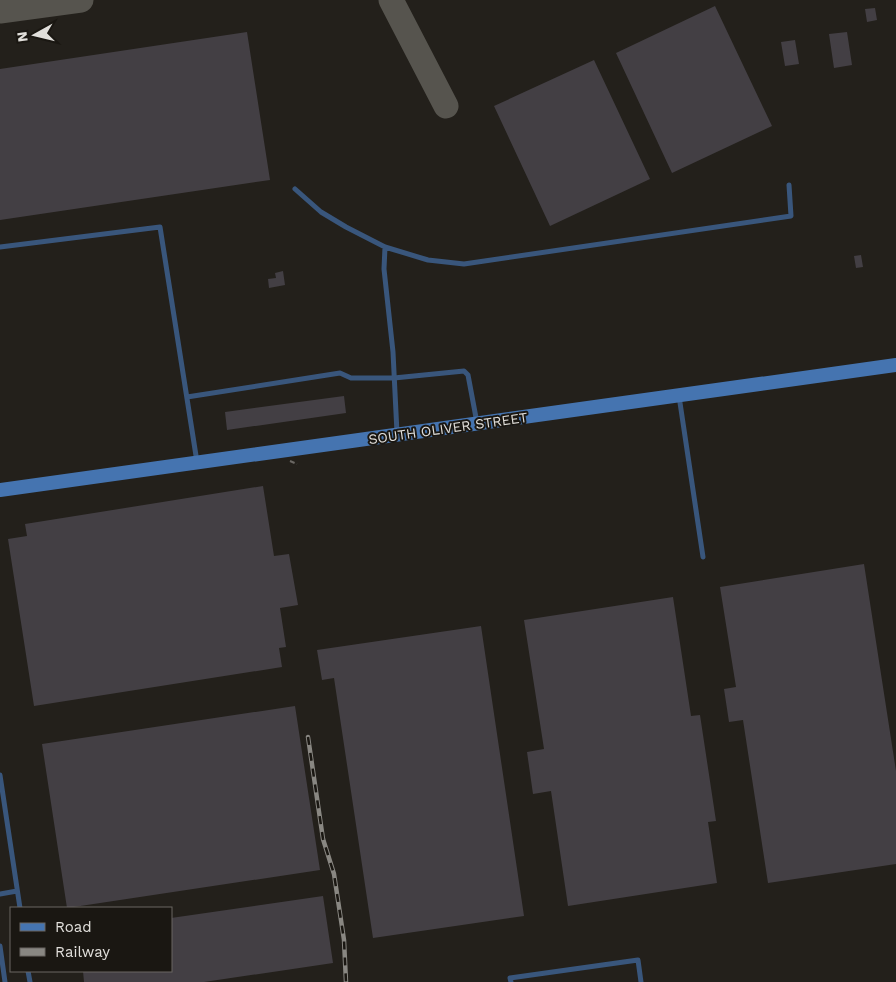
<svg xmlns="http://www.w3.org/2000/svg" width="896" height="982" font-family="'Work Sans',sans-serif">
<rect width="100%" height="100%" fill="#23201b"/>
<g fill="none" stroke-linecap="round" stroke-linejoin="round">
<path stroke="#56544e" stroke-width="25" d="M391,0l55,106
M0,11l81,-11"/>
</g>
<path fill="#433f44" d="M715,6l57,120 -100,47 -56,-120z
M875,8l2,12 -10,2 -2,-13z
M247,32l23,148 -270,40v-151z
M847,32l5,33 -18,3 -5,-34z
M795,40l4,24 -14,2 -4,-24z
M594,60l56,119 -100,47 -56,-120z
M861,255l2,12 -7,1 -2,-12z
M283,271l2,14 -16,3 -1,-9 8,-1 -1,-5z
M344,396l2,17 -119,17 -2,-18z
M263,486l11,70 15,-2 9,51 -18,3 6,39 -7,1 3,19 -248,39 -26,-167 19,-3 -2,-12z
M864,564l32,207v93l-128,19 -25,-163 -14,2 -5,-33 12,-2 -16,-100z
M673,597l18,119 9,-1 16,106 -8,1 9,61 -149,23 -17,-115 -18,3 -6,-42 17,-3 -20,-129z
M481,626l43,290 -151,22 -39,-260 -12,2 -5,-30z
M295,706l25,164 -253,38 -25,-164z
M323,896l10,67 -129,19h-120l-1,-11h88v-53z"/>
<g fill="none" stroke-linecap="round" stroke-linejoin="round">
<path stroke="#6b6864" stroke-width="2" stroke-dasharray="5 2.5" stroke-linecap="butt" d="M290,461l7,3"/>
<path stroke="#39567c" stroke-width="5" d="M295,189l26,23 25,15 39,20 43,13 36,4 327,-48 -2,-31
M0,247l160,-20 37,235
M385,247l-1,22 9,83 4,81
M679,396l24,161
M187,397l153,-24 11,5h43l70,-7 4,4 9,48
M0,775l20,133
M0,894l17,-3
M0,946l5,36
M28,971l2,11
M511,982l-1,-4 128,-18 3,22"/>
<path stroke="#4574b0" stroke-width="14" d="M0,490l896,-125"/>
<defs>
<path id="rail" d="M308,737l15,102 11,35 10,66 2,42"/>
</defs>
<use href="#rail" stroke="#898782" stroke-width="4.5"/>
<use href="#rail" stroke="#1a1712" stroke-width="2.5" stroke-dasharray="8" stroke-linecap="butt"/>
</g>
<g text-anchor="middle" stroke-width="4" stroke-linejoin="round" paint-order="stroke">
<g font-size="14" fill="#e1dfdb" stroke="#1a1712">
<text transform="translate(448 428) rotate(-8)" y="5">SOUTH OLIVER STREET</text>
</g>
</g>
<rect x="10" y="907" width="162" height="65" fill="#1a1712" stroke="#6a6762"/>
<rect x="20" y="923" width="25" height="8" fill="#4574b0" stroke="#6a6762"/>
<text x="55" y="932" font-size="15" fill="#e1dfdb">Road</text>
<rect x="20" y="948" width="25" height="8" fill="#898782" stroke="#6a6762"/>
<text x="55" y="957" font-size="15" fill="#e1dfdb">Railway</text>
<g transform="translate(35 35) rotate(262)" stroke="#1a1712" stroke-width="4" paint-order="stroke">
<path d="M0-4L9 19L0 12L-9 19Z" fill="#e1dfdb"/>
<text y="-8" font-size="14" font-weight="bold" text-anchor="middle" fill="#e1dfdb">N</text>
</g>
</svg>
